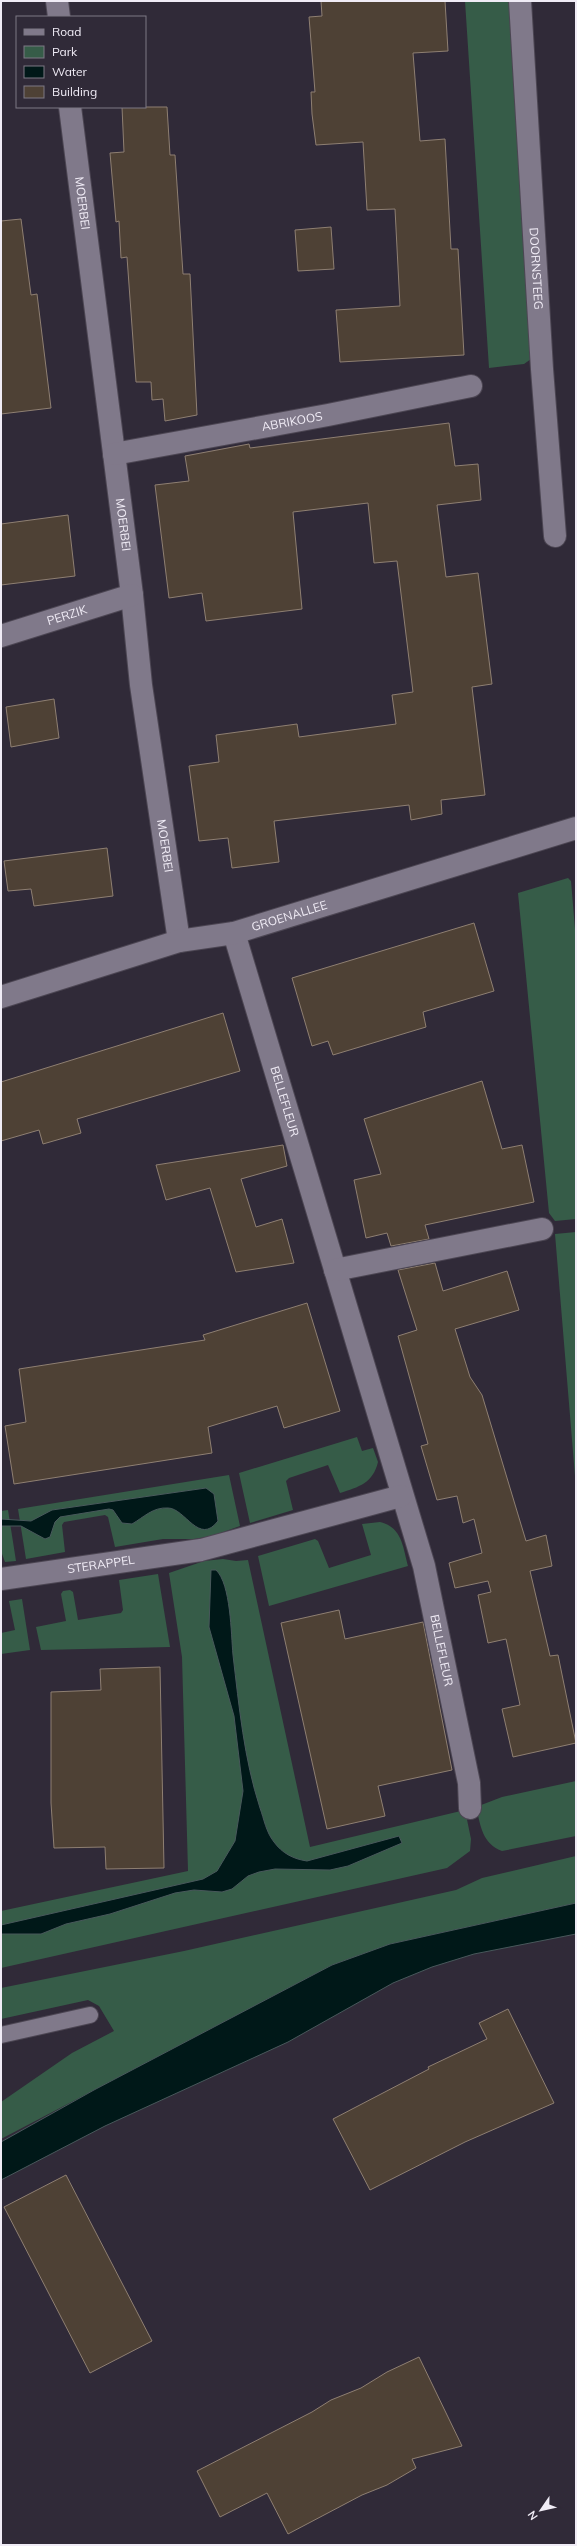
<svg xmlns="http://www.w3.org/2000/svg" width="577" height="2546" font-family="Mulish,sans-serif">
<rect width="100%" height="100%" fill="#302a38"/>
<path fill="#365c48" d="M465,1h44l22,358 -7,5 -35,4z
M568,878l3,3 5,60v278l-21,2 -6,-8 -31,-320z
M576,1232v256l-21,-254z
M357,1437l5,14 11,-3 5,14c-5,21 -19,25 -38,31l-12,-28 -39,13 -3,3 7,29 -43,13 -11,-50z
M229,1475l11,51 -28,10 -18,3h-31l-48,8 -7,-30 -3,-2 -41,7 -2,3 3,27 -39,7 -8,-50z
M8,1510l8,51 -11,1 -4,-11v-40z
M380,1522c22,5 23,25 28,44l-139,40 -11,-50 57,-17 3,2 11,27 42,-13 -9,-31z
M223,1559l13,2 12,-1 62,287 155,-37 6,29 -1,12 -23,17 -446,100v-57l187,-40 -6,-214 -13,-84 35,-12z
M158,1574l12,73 -129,3 -5,-23 30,-6 -5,-27 2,-3 7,-1 3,2 5,28 43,-7 2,-3 -4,-30z
M22,1599l8,51 -29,4v-21l14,-3 -6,-29z
M576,1781v55l-74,15c-20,-8 -21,-24 -26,-44l26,-10z
M576,1856v47l-186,41 -58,21 -331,174v-37l71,-49 42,-22 -15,-25 -11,-6 -87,19v-31l183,-37 272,-61 26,-12z"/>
<path fill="#001818" stroke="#48585b" d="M206,1488l8,6 4,27c-19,25 -33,-13 -50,-13 -15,-1 -24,9 -36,16l-10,-1 -9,-13 -4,-1 -49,8 -5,5 -5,15 -5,2 -24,-13h-20v-7l30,2 21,-11z
M211,1570h5c15,14 15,64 17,85 6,51 11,104 27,153 4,11 6,24 14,34 8,11 19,17 33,19l92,-25 3,7 -54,23 -18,4 -55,-1 -16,3 -11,4 -16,13 -10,3 -28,-2 -19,3 -65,21 -44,10 -25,10h-40v-9l202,-46 14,-8 18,-30 8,-50 -9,-75 -25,-89z
M576,1903v31l-102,20 -42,13 -39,16 -105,59 -183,84 -104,54v-38l93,-52 238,-125 58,-21z"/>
<path fill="#4e4135" stroke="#8e7f72" d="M321,1h124l3,50 -35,2 7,88 25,-2 6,110h7l6,106 -124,7 -4,-52 64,-4 -5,-97 -28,1 -4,-68 -47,3 -4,-31 -1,-22h4l-6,-75 13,-1z
M122,107h45l3,48h5l8,119h7l7,141 -32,6 -2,-22 -11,1 -1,-18h-15l-9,-125 -6,1 -2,-37 -3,1 -6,-69 14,-1z
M21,219l10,76 6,-1 14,114 -50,6v-193z
M331,227l3,42 -36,2 -3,-41z
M449,423l6,43 23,-2 3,36 -44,5 9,72 32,-4 14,111 -20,3 13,108 -44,5 1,14 -31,6 -2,-15 -135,16 5,41 -47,6 -4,-30 -29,3 -10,-75 30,-4 -3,-27 81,-11 2,13 97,-13 -4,-29 21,-3 -16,-131 -23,2 -6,-60 -75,9 9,97 -96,12 -4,-28 -33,5 -14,-113 34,-4 -4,-25 64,-12 1,4z
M68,515l7,61 -74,9v-61z
M54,699l5,39 -48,9 -5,-40z
M107,848l6,48 -79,10 -3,-17 -23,2 -4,-30z
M474,923l20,68 -71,21 3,15 -93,28 -5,-14 -16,5 -20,-68z
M223,1013l17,58 -163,48 4,14 -38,11 -4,-14 -38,11v-59z
M482,1081l20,68 20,-4 12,57 -109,23 4,14 -38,7 -4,-13 -21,5 -12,-58 27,-6 -17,-55z
M283,1145l4,21 -46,13 15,48 26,-8 12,44 -58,9 -26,-84 -44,12 -10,-35z
M435,1263l8,28 64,-20 12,39 -64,19 15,48 12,18 44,146 20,-6 6,31 -22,5 20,85 8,-1 18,88 -63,14 -11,-48 18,-4 -14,-66 -18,4 -10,-48 13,-3 -3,-11 -33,7 -6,-25 33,-10 -8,-34 -11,4 -6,-27 -20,4 -16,-54 7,-2 -30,-108 19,-6 -19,-60z
M307,1303l33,108 -56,17 -7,-22 -69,21 4,26 -198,31 -9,-58 21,-4 -7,-53 186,-29 -2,-5z
M339,1610l6,29 78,-17 29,148 -74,16 7,30 -58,13 -46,-206z
M160,1667l4,201 -58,1 -1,-22 -51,1 -3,-45v-111l50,-2 -1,-21z
M508,2009l46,94 -89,39 -95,48 -37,-71 96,-50 -1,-2 59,-28 -8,-16z
M66,2175l86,166 -62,32 -86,-166z
M419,2357l43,89 -50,13 4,9 -29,17 -25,10 -74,39 -21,-41 -47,24 -23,-46 115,-59 19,-12 30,-12 26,-16z"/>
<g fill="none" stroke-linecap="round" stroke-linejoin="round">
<defs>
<path id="service" d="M1,2035l89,-20"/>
<g id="minor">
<path d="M57,1l2,16"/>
<path id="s1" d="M520,1l22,368 13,167"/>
<path id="s2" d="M70,107l62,488 9,90 38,256"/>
<path id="s3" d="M114,454l214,-39 143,-29"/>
<path id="s4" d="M1,636l131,-41"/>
<path id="s5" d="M234,933l190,633 45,217 1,25"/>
<path id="s6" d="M1,997l178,-56 55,-8 342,-105"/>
<path d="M335,1270l207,-41"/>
<path id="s7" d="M1,1579l200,-29 200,-54"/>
</g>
</defs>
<use href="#service" stroke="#4c4653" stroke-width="18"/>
<use href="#minor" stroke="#4c4653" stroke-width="24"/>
<use href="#service" stroke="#80798a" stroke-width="16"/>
<use href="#minor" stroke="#80798a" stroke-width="22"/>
</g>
<g text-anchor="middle" stroke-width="3" stroke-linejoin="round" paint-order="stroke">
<g font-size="12" fill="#f0ecf6" stroke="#302a38">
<text dy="4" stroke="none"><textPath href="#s2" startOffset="97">MOERBEI</textPath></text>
<text dy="4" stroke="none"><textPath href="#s1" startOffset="268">DOORNSTEEG</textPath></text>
<text dy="4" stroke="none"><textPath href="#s3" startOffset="181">ABRIKOOS</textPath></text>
<text dy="4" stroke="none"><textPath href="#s2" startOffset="421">MOERBEI</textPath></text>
<text dy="4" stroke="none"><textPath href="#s4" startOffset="69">PERZIK</textPath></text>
<text dy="4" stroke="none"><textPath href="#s2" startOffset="745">MOERBEI</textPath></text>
<text dy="4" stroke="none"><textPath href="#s6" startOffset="300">GROENALLEE</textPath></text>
<text dy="4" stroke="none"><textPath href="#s5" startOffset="176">BELLEFLEUR</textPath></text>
<text dy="4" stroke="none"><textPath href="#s7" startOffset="101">STERAPPEL</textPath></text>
<text dy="4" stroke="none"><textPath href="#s5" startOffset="747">BELLEFLEUR</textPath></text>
</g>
</g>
<rect width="577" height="2546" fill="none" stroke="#f0ecf6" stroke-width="4"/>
<rect x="16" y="16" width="130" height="92" fill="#302a38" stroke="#7d7884"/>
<rect x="24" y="29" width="20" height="6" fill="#80798a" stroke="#7d7884"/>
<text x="52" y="36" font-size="12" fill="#f0ecf6">Road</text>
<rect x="24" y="46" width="20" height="12" fill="#365c48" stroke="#7d7884"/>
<text x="52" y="56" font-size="12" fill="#f0ecf6">Park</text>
<rect x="24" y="66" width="20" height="12" fill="#001818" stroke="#7d7884"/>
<text x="52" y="76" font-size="12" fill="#f0ecf6">Water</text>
<rect x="24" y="86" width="20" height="12" fill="#4e4135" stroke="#7d7884"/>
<text x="52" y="96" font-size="12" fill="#f0ecf6">Building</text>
<g transform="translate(541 2510) rotate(236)" stroke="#302a38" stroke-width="3" paint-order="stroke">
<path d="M0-3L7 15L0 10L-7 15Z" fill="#f0ecf6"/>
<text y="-6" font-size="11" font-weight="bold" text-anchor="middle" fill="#f0ecf6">N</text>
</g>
</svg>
